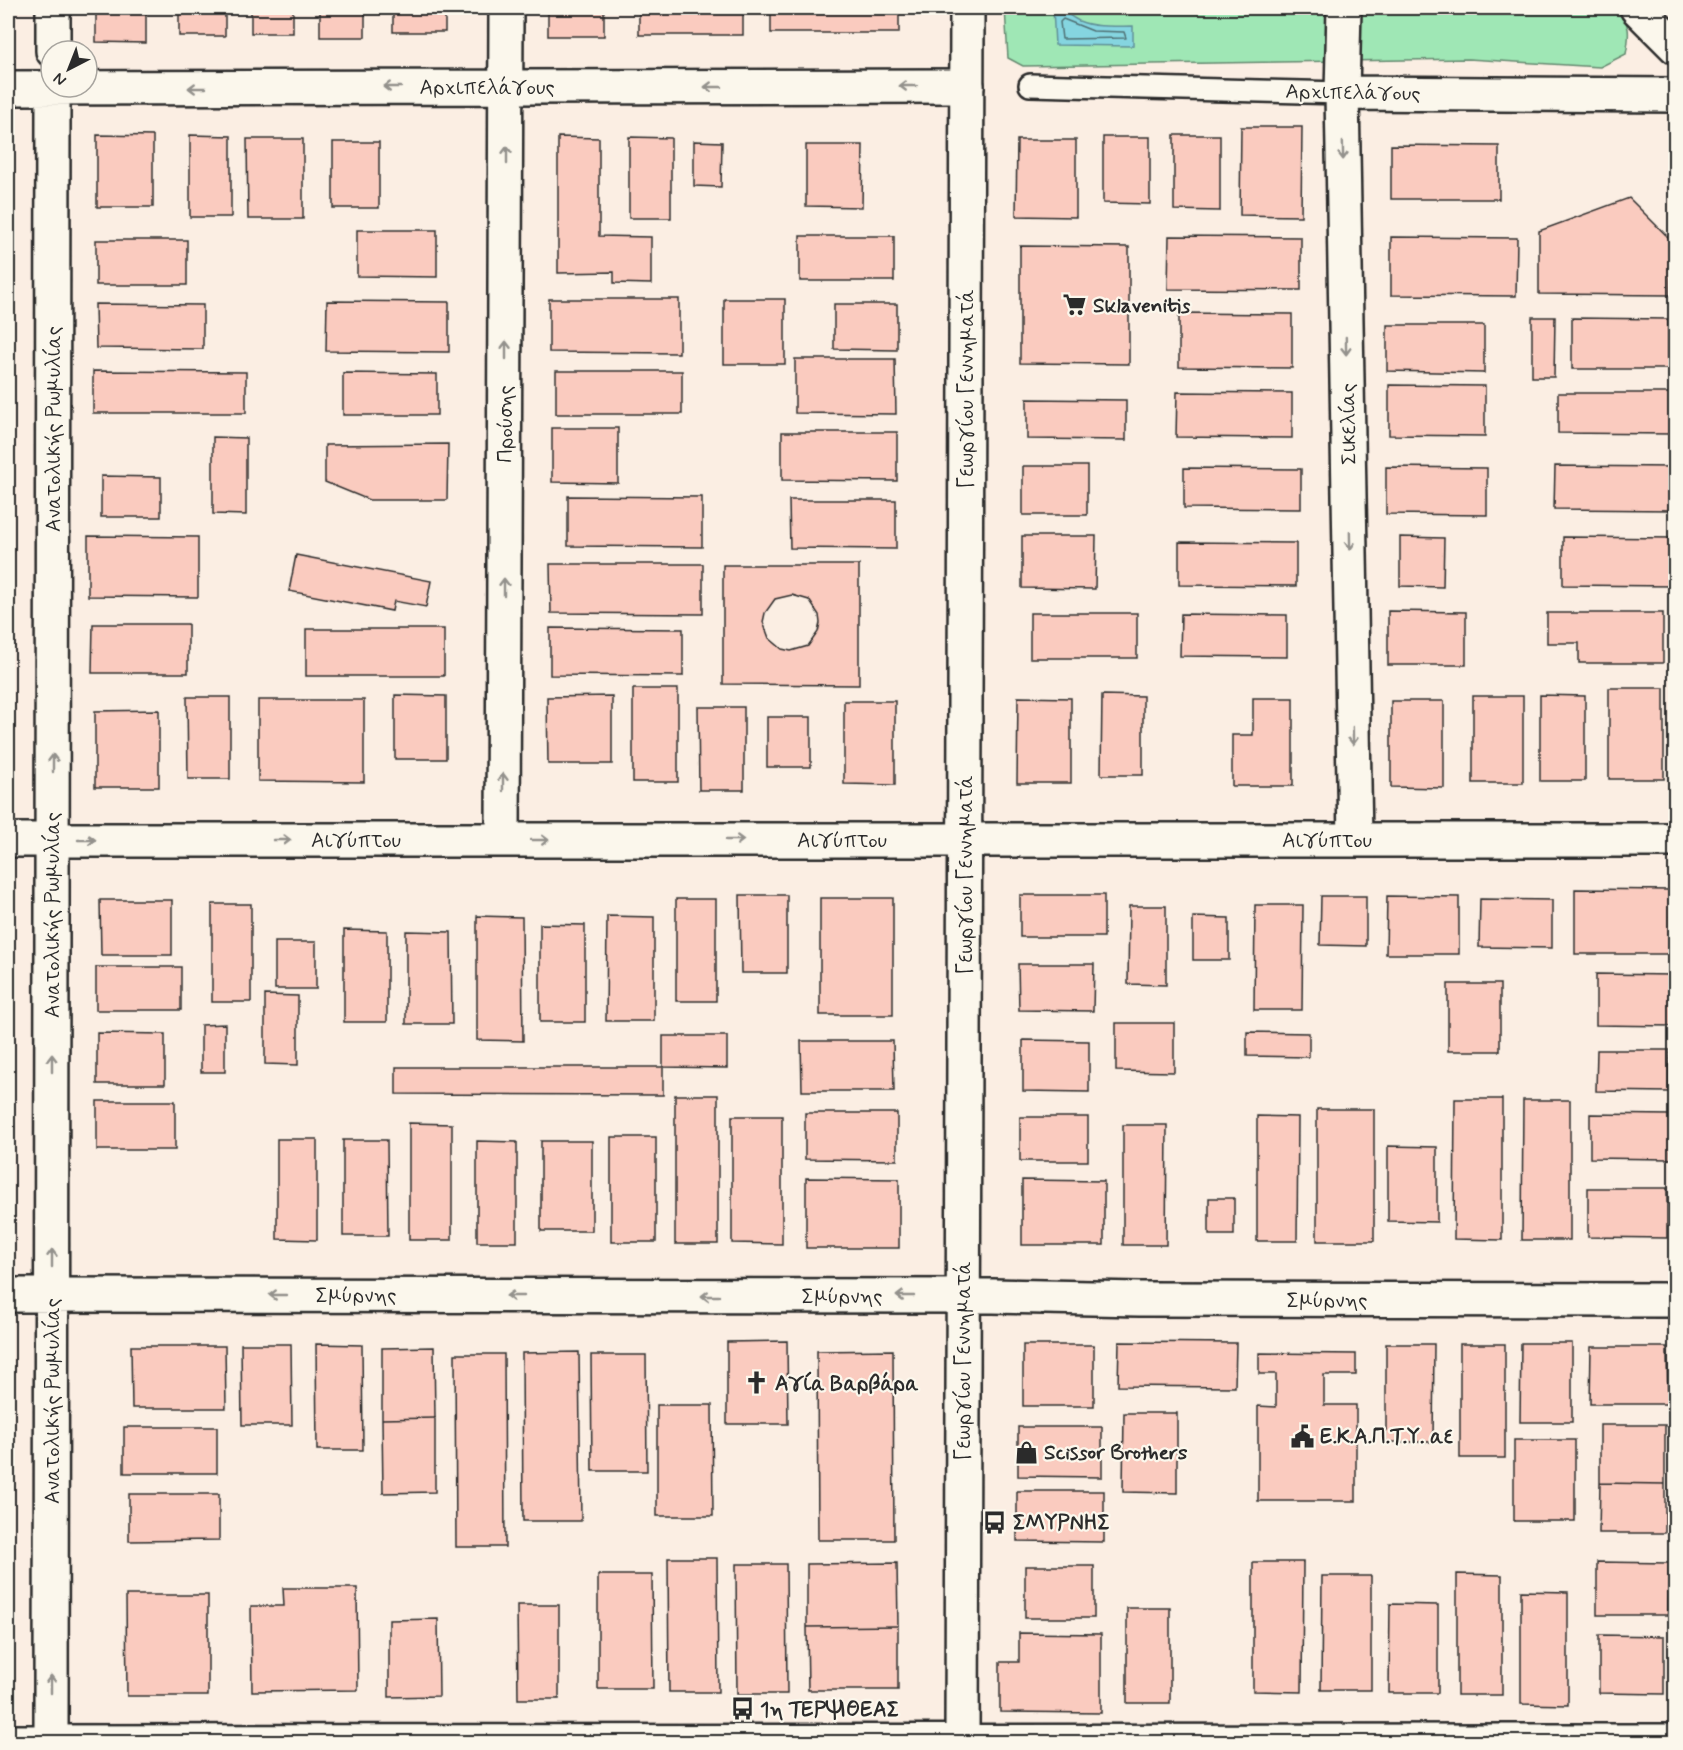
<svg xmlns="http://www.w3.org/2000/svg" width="1683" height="1750" font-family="Mynerve,sans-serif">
<rect width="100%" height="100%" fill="#fbeee3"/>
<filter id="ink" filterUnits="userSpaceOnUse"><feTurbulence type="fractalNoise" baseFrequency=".0167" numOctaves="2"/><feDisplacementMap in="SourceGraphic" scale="12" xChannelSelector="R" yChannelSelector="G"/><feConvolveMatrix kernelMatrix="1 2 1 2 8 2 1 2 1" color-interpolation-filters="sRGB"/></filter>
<g filter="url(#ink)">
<path fill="#9fe7b5" stroke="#658970" stroke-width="1.5" d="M1005,8h610c16,16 15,24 11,46l-26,13 -132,-8 -445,7 -15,-8z"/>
<path fill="#85d5e0" stroke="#619198" stroke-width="1.5" d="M1053,8c9,0 17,9 26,13 17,7 36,5 54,5v20l-78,-1z"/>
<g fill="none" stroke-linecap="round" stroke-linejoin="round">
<path stroke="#4f6f73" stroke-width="1.5" d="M1063,19l30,12 31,1 2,6 -64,1 -2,-17z"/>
</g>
<path fill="#facbbf" stroke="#2b2b2b" stroke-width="1.5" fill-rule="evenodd" d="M96,8h50v35l-50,-1z
M179,8h46v28h-46z
M251,8h42v25h-42z
M320,8h45v29h-45z
M393,8h52v24h-52z
M548,8h56v28h-56z
M639,8h104v27h-104z
M771,8h128v25h-128z
M1241,127h61l-1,89 -61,-1z
M97,135l56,1v71h-56z
M190,135l41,1v81h-41z
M1174,135h46v76l-46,-1z
M558,137l41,1v98l52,1v47l-37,-1v-11l-56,1z
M629,137l42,1v80h-42z
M1103,137h47v67l-47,-1z
M247,139h56v80h-55z
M1017,140h59v77l-60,-1z
M694,141l28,1 -1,45 -27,-1z
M333,142h46v66h-46z
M806,145h57l-1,62 -56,-1z
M1391,145l108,1v53h-108z
M1629,198l42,42 -1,55 -131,-1v-63z
M357,230h80v47l-80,-1z
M800,236h94v45h-94z
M1169,236l132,1v53l-133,-1z
M1391,237l126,1 -1,58 -125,-1z
M96,240h91v45h-91z
M1020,246l109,1v117l-109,-1z
M549,299h130v54l-130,-1z
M724,299h61v65h-61z
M327,301l122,1v50l-123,-1z
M95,304l108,1v44l-107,-1z
M834,304h63v46l-63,-1z
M1179,313l113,1v54l-113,-1z
M1532,317h23l-1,60h-22z
M1572,318l96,1v50h-96z
M1387,325h97v48l-97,-2z
M795,359h100l1,55 -101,-1z
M93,371l153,1v41h-153z
M556,371h126v43h-126z
M343,373l94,1v41h-94z
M1389,385l96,1v50l-96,-1z
M1177,392l115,1v45l-116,-1z
M1558,393h116l-1,41 -115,-1z
M1027,399l99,1v40l-99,-1z
M552,428h66v55l-66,-1z
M782,432h115v49l-115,-1z
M213,437l33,1v77l-33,-1z
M448,444l-1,56h-78l-44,-18v-37z
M1023,466h64v49h-64z
M1555,466l120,1 -1,43 -120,-1z
M1386,467l101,1v47l-101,-1z
M1184,468l117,1v40l-117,-1z
M101,476l60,1v40h-60z
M568,496l134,1v50l-134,-1z
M789,500h107v49l-106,-1z
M88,536l110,1v60l-110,-1z
M1022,536h74l-1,53 -73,-1z
M1400,537l44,1 -1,49 -43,-1z
M1563,537l113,1 -1,48 -112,-1z
M1179,542l117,1v43l-117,-1z
M296,555l135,26 -5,26 -32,-6 -2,10 -103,-20z
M550,564h153v50l-152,-1z
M723,565h136v120l-136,-1zM792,595l17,5 10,15 1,8 -2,9 -10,14 -17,5 -9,-2 -13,-11 -6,-16 2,-9 10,-14z
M1388,611l78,1v53h-78z
M1030,613h107v45h-107z
M1547,613h116v50h-84v-20h-32z
M1181,614l106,1v42l-107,-1z
M93,624h95v49h-96z
M550,628l133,1v47l-133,-1z
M306,629h138v47h-138z
M1609,688h55v91h-55z
M633,689h45v93h-45z
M395,695l51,1v63h-51z
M1102,695l41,1v79h-42z
M1540,695l45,1v85h-45z
M612,696v68h-64l-1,-67z
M1473,696h50v87h-50z
M187,697h43v82h-42z
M1018,697l53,1v85h-54z
M1253,698h40v88h-61v-51h21z
M258,700h106v82l-106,-1z
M844,701h51v84l-51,-1z
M1391,701h53v87l-53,-1z
M698,707h46v83h-45z
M159,710v77h-64v-76z
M767,717h44v50h-44z
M1575,889l96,1v64h-96z
M740,895h47v78h-46z
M1020,895h84v42h-84z
M1321,896h45v50l-46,-1z
M1387,896l72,1v57h-73z
M820,898h73v117h-73z
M676,899h40v102h-40z
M1480,899l72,1v48l-73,-1z
M100,900h72v55h-71z
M212,904h39v98h-39z
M1255,905h48l-1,105h-48z
M1129,906h37v79l-38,-1z
M477,916l45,1 1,124 -46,-1z
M607,916l47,1v104h-48z
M1193,917l36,1v42h-36z
M540,924l45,1v97h-45z
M344,930l43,1v91h-43z
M406,931l45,1 1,92h-46z
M275,942h41v47h-41z
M1018,964h76l-1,47 -74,-1z
M96,967h85v43h-85z
M1596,974l77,1v51l-77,-1z
M1448,984h52v67h-52z
M265,995l33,1v69l-33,-1z
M1116,1023h58v49l-58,-1z
M225,1024v48h-24v-47z
M1247,1032l62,1v24l-62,-1z
M97,1033l68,1v50h-68z
M663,1036h64v32l-64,-1z
M1023,1040l66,1v51l-66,-1z
M801,1041h92l1,50h-92z
M1597,1050h72v42l-73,-1z
M396,1067h267v28l-267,-1z
M675,1095h43v149h-43z
M1455,1099h47v141l-48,-1z
M1523,1100h47v140h-48z
M97,1101h78v49h-78z
M1317,1109h57v132h-57z
M805,1113h92v47l-92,-1z
M1590,1114l80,1 1,44 -81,-1z
M732,1116h50v128l-50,-1z
M1257,1116l41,1 -1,124h-40z
M1020,1117h68v44h-68z
M409,1123l43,1v116h-43z
M1123,1125h44l-1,120h-43z
M611,1137h45v105h-45z
M277,1139h40v101l-40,-1z
M343,1140h44l1,96h-45z
M477,1141l40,1v100h-40z
M541,1141h51v90h-51z
M1388,1146l49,1v75l-49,-1z
M806,1178l93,1v69h-93z
M1022,1180l82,1v64h-82z
M1588,1188h79v50l-79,-1z
M1209,1198h25v37h-25z
M787,1341l1,83h-61v-82z
M1119,1342l117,1 -1,44 -117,-1z
M1521,1343h51v79h-52z
M241,1344h50l1,81h-50z
M316,1344l46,1 1,105h-46z
M1386,1344h48l-1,98h-47z
M1460,1344h45v114h-45z
M1023,1345h71v61h-71z
M131,1346h94l1,62h-94z
M434,1347l1,71 -53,1v-71z
M1591,1347h76l1,57h-78z
M893,1350l1,190h-76l-1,-189z
M579,1352l2,169h-58l-1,-168z
M1259,1353l97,1v21h-32v30h32v96h-98v-95l18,1v-33h-17z
M455,1354h49l1,193h-49z
M591,1355h55l1,116h-55z
M657,1405h55l1,111h-56z
M1124,1413h53v80l-54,-1z
M435,1418v74l-52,1 -1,-74z
M1600,1425h65v59l-65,-1z
M124,1427h93v46h-93z
M1018,1427h84v50l-84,-1z
M1514,1440h61v81h-61z
M1600,1483l65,1v49h-66z
M1017,1491h87v51l-87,-1z
M129,1494h90v46l-90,1z
M668,1558h49l1,134h-49z
M1253,1562h50l-1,130 -49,-1z
M1597,1562l72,1 -1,52h-71z
M897,1563l1,63 -91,1v-63z
M736,1564h50l1,130h-50z
M1025,1566h69v52h-69z
M1457,1574l45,1v120h-45z
M598,1575h54l1,114h-55z
M1322,1576h49v114h-50z
M283,1588h74l1,102 -106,1 -1,-85h33z
M1521,1591l47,1v113l-47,-1z
M126,1595h82v101h-81z
M1390,1604l48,1v88h-49z
M517,1605h42v94h-41z
M1127,1608h43v95h-43z
M438,1619l1,77 -50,1v-77z
M898,1626v64h-90l-1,-63z
M1019,1633l82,1v79l-101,-1v-50h19z
M1599,1635l65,1v58l-65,-1z"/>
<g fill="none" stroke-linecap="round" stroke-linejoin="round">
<defs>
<path id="lane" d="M1030,85l312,8"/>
<path id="street" d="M1344,8l-2,85 13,747
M53,51v-43
M8,88l959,-2
M1342,93l334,2
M8,840h1668
M503,840l3,-832
M8,1295l985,1 146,3 537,1
M51,1742l2,-1655"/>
<path id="secondary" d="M1637,8l39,39
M8,1742l1668,-1
M962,1742l5,-1734"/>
</defs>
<use href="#lane" stroke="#2b2b2b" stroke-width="26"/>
<use href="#street" stroke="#2b2b2b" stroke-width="38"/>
<use href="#secondary" stroke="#2b2b2b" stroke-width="38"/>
<use href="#lane" stroke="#fbf7ec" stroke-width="21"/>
<use href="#street" stroke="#fbf7ec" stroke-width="33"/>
<use href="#secondary" stroke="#fbf7ec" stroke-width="33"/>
</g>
<defs><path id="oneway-shaft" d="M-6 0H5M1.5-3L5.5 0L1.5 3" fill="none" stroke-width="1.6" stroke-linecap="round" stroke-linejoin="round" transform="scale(1.5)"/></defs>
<g stroke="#93918c">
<use href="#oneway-shaft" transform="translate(908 86) rotate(180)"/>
<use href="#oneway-shaft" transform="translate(392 87) rotate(180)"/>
<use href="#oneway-shaft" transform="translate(713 87) rotate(180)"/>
<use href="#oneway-shaft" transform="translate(197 88) rotate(180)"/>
<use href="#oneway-shaft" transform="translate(1343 151) rotate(89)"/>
<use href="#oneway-shaft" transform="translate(507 155) rotate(-90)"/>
<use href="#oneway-shaft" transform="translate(1346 346) rotate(89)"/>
<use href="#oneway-shaft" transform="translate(506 350) rotate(-90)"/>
<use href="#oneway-shaft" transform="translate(1350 541) rotate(89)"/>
<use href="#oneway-shaft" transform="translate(504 587) rotate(-90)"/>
<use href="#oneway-shaft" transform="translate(1353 736) rotate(89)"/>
<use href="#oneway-shaft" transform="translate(53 763) rotate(-90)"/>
<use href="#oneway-shaft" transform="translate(503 782) rotate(-90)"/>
<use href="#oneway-shaft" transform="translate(87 840)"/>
<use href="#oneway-shaft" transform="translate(282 840)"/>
<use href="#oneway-shaft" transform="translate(540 840)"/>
<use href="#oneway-shaft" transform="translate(735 840)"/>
<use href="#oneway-shaft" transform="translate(52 1063) rotate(-90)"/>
<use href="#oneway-shaft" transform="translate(52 1258) rotate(-90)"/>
<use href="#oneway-shaft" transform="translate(278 1295) rotate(-180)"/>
<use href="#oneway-shaft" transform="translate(515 1296) rotate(-180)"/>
<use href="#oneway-shaft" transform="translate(710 1296) rotate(-180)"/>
<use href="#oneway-shaft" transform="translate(905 1296) rotate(-180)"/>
<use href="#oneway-shaft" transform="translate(51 1684) rotate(-90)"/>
</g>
</g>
<defs>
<symbol id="supermarket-bare" viewBox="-9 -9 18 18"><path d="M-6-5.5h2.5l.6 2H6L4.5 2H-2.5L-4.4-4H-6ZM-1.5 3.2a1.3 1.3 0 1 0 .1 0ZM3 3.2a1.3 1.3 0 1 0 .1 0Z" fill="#2b2b2b" stroke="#fbf7ec" stroke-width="2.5" paint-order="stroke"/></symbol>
<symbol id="church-bare" viewBox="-9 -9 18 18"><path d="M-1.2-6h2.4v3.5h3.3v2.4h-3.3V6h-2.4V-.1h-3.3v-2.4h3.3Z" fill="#2b2b2b" stroke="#fbf7ec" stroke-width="2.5" paint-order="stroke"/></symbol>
<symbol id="civic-bare" viewBox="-9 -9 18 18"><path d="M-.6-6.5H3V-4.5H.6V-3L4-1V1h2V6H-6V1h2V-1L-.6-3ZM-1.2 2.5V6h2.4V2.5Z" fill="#2b2b2b" stroke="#fbf7ec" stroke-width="2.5" paint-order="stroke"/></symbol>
<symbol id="shop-bare" viewBox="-9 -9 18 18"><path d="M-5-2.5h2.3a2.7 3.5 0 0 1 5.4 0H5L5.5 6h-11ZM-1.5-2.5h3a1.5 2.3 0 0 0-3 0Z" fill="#2b2b2b" stroke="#fbf7ec" stroke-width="2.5" paint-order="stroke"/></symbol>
<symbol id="bus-bare" viewBox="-9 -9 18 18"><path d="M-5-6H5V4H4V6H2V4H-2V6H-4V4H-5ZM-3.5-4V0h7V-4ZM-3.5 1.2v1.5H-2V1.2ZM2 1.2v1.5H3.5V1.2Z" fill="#2b2b2b" stroke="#fbf7ec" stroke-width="2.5" paint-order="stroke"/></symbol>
</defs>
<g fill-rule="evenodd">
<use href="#supermarket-bare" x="1058" y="288" width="33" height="33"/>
<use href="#church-bare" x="740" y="1366" width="33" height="33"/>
<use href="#civic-bare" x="1286" y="1420" width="33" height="33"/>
<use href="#shop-bare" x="1010" y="1436" width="33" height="33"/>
<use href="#bus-bare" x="978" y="1506" width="33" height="33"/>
<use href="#bus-bare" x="726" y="1692" width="33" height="33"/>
</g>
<g text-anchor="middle" stroke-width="4.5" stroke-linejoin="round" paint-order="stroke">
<g font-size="21" fill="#2b2b2b" stroke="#fbf7ec">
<text x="487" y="94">Αρχιπελάγους</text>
<text transform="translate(1353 92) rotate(1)" y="7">Αρχιπελάγους</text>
<text transform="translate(966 389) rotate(-90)" y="7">Γεωργίου Γεννηματά</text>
<text transform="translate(505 424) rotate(-90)" y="7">Προύσης</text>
<text transform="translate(1348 424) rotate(-91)" y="7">Σικελίας</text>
<text transform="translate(53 429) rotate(-90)" y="7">Ανατολικής Ρωμυλίας</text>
<text x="356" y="847">Αιγύπτου</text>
<text x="842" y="847">Αιγύπτου</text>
<text x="1327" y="847">Αιγύπτου</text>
<text transform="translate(965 875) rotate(-90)" y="7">Γεωργίου Γεννηματά</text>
<text transform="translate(52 915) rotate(-90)" y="7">Ανατολικής Ρωμυλίας</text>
<text x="356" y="1302">Σμύρνης</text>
<text x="842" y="1303">Σμύρνης</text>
<text x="1327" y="1307">Σμύρνης</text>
<text transform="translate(963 1361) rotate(-90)" y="7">Γεωργίου Γεννηματά</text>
<text transform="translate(52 1401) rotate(-90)" y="7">Ανατολικής Ρωμυλίας</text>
</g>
<g font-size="21" font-weight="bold" fill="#2b2b2b" stroke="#fbf7ec" text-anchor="start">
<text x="1093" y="312">Sklavenitis</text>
<text x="775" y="1390">Αγία Βαρβάρα</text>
<text x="1320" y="1443">Ε.Κ.Α.Π.Τ.Υ. αε</text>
<text x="1044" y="1459">Scissor Brothers</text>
<text x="1013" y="1529">ΣΜΥΡΝΗΣ</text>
<text x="760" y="1716">1η ΤΕΡΨΙΘΕΑΣ</text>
</g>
</g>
<rect width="1683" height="1750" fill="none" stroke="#fbf7ec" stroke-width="30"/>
<rect x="15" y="15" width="1653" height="1720" fill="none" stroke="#2b2b2b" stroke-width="2" filter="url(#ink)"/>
<g transform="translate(69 69) rotate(222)"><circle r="28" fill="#fbf7ec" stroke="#a8a59f" stroke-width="1.5"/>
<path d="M0-4.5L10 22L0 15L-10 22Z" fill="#2b2b2b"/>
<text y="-9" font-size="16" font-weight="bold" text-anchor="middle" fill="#2b2b2b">N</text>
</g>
</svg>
